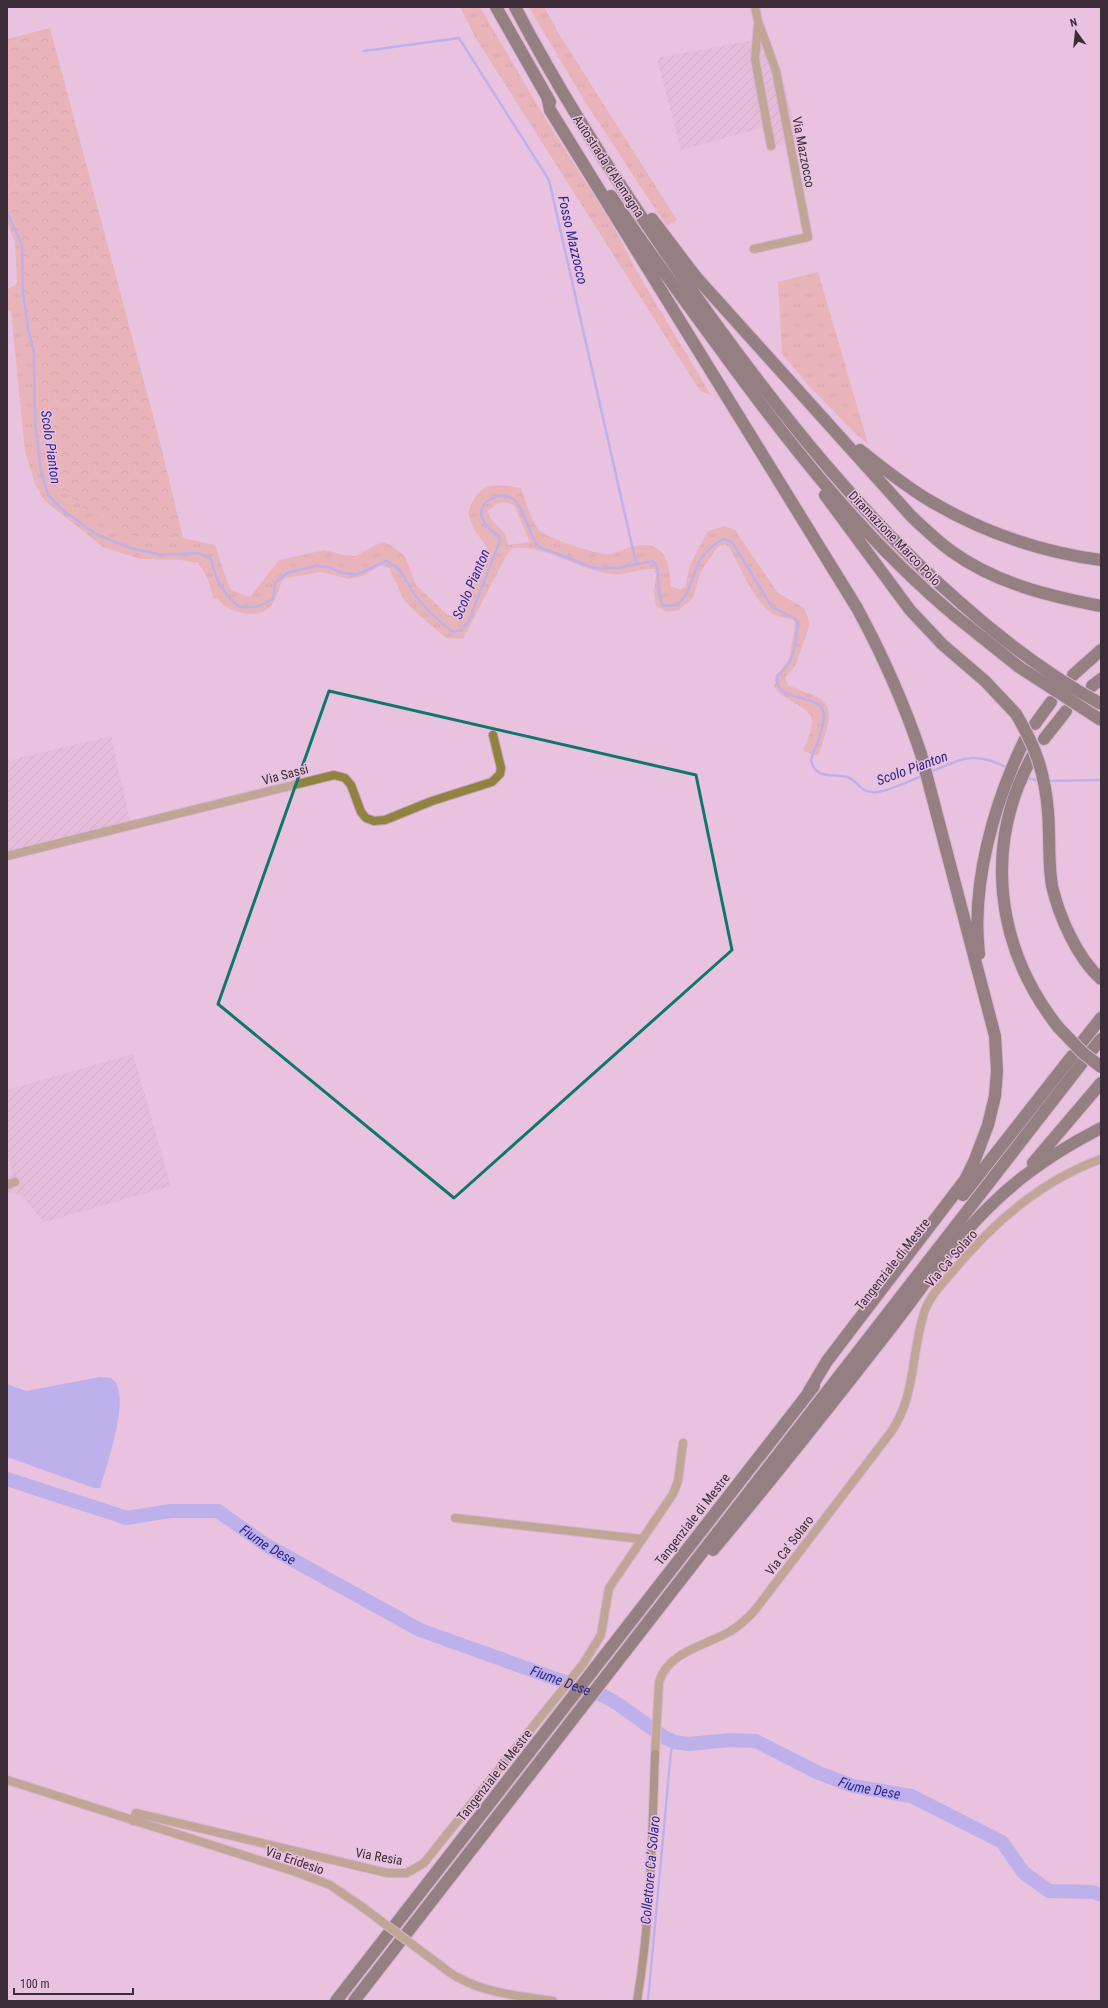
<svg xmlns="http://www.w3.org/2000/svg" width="1108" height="2008" font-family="'Roboto Condensed',sans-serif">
<defs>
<pattern id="industrial-furrows" width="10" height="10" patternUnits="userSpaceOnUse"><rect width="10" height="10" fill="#dfb3d3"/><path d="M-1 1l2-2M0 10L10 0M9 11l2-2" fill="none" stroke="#b692ac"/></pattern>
<pattern id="grass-tufts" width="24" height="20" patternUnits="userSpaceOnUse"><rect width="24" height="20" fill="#e9a28f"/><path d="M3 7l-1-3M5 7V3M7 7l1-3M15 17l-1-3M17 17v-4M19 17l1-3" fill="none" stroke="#be8476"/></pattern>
<pattern id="forest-crowns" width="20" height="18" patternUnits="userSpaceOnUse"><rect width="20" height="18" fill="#e9a28f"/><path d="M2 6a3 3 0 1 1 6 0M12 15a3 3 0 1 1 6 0" fill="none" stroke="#be8476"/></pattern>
</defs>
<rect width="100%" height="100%" fill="#e8c2de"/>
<path fill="url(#industrial-furrows)" d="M749,41l11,1 22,51 2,-10 14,57 -4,3 -23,3 -6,-19 -84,23 -24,-92z
M111,736l20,90 -124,28v-93z
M133,1054l38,132 -133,38 5,-3 -22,-26 -14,-2v-16l6,-3 -6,-21v-63z"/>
<path fill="url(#grass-tufts)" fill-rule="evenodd" d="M460,7h20l68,116 63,99 26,50 74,123 -11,-4 -225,-354z
M529,7h15l15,27 118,186 -10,6 -4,-5 -79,-121z
M818,272l50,172 -13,-11 -43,-44 -30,-35 -4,-72z
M17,284l20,68 1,71 7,46 16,20 84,51 38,-2 32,7 9,28 7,17 19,7 29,-37 46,-10 17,5 13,1 27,-14 8,3 15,11 11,29 32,30 9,2 30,-70 -13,-17 -6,-17c11,-32 24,-29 53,-25 5,14 9,31 18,42 7,8 61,26 71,24 7,-1 14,-5 20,-7 33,-9 40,13 41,39l9,4 5,-3 5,-22 18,-34 16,-5 11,4 43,63 26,15 6,16 -14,40 -11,14 3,7c8,4 31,11 36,17 12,13 -2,39 -6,54l-15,-5c3,-9 9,-20 9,-30 0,-14 -28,-20 -38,-34l2,-11 13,-16 6,-36 -2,-4c-7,-2 -16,-3 -21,-7 -19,-12 -31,-46 -43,-66l-5,-3 -6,3 -17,24 -8,27 -14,12 -13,2 -10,-6 -2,-14 2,-17 -2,-6c-14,-1 -30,7 -43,5 -32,-4 -66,-29 -98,-26l-6,6 -44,85 -17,-1 -26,-22 -16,-16 -15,-32 -8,-3 -18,11 -15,3 -26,-7 -37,6 -3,3c-3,7 -6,20 -12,26 -14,14 -44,5 -53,-9l-3,1 -7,-22 -9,-14 -18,-3 -40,-1 -37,-12 -59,-47 -9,-16 -10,-33 -14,-140h-4v-22zM502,502l10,2 3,3 15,35 -22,3c-2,-20 -18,-19 -20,-34l7,-6z"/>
<path fill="url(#forest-crowns)" d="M50,28l110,414 23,96 -38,2 -28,-11 -30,-18 -26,-22 -16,-20 -7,-46 -1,-71 -20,-68 -2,-42 -8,-20v-183z"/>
<path fill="#8c9af8" d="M100,1377l11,1c2,2 5,4 6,7 10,21 -10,80 -17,103h-6l-87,-31v-73l19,7z"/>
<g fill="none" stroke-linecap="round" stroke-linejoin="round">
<path stroke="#8c9af8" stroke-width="2.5" d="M364,51l95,-13 90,142 87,383
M7,212l15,33 1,48 5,35 6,24 1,71 6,48 7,24 16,16 32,23 34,14 32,7 37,-2 12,6c5,22 11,33 28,48h18l16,-8 2,-16 12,-10 28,-7 14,1 13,6 16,1 28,-13c18,7 19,21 29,34 11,14 24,27 38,37l8,-2 7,-7 31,-80v-6l-13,-11 -5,-11c0,-6 3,-12 8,-15 35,-20 35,32 50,47l56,21h22l36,-7c10,8 1,30 10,44 26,7 28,-30 37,-45 6,-9 14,-16 23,-21l9,3 40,65 22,11 4,4c-3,23 -2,39 -21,54 -3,29 45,15 47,39 1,12 -9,33 -13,45 5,21 22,13 36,17 12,4 13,17 30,15 15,-2 32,-11 47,-17
M930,772c34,-14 44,-21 78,-4
M1027,778l13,3
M1047,781l54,-1
M648,2001l23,-250 3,-9"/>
<path stroke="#8c9af8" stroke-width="14" id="s1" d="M7,1479l120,39 43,-7h48l48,34 154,85 184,66 14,8 46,33 10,5 15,2 41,-4 26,1 63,32 34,13 58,10 91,46 22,31 25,18 44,1 8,3"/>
<defs>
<path id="street" d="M758,24l-3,35 16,87
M754,249l54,-12 -32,-166 -18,-50 -3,-14
M7,856l327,-81 11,3 6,7 10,27 5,6 8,3 11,-1 47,-19 60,-19 8,-8 1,-6 -8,-33
M7,1185l8,-3
M455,1518l186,21
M655,1754l4,-72c9,-30 45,-36 70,-50 10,-6 18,-13 26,-22l136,-178c25,-36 20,-79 33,-119 5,-16 18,-29 29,-42 41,-49 88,-90 148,-112
M7,1780l289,92 34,13 31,21
M133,1821l3,-8 251,60h20l17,-10 159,-199 18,-29 8,-47 64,-94 5,-13 5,-38
M433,1960c9,6 17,14 26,18 29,16 63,18 94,23"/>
<path id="secondary" d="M637,2001c14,-82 15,-164 18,-247"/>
<path id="highway" d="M496,7l54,95
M515,7c56,107 123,208 193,306 76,105 157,207 255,292
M547,96l3,14 307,498c26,48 47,95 64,146l74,282 2,35 -2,25 -7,29 -14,37 -9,18 -138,181 -18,30
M611,196c33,50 69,98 104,146 71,98 146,195 239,273
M652,219l44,58 216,240c12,11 25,24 39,34 44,32 97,45 150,55
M860,450c23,18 46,37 72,52 51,30 110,50 169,58
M825,495l85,115 33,35 42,36 31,33
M1073,675l28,-25
M1092,686l9,-7
M1035,724l16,-22
M1044,739l22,-28
M1033,755c-50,90 -38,191 25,272
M1048,812c2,23 0,51 4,74 7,30 25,72 49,93
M979,954c-8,-71 15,-151 46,-215
M1082,1042l19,-24
M1092,1050l9,-11
M1033,1163l68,-80
M963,1195l109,-139
M713,1550c56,-67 110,-135 163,-203 38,-47 71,-99 114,-141 32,-32 70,-57 111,-78
M336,2001l478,-615
M354,2001l728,-938"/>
</defs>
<use href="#street" stroke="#c2a1b9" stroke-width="10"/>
<use href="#secondary" stroke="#c2a1b9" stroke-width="10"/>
<use href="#highway" stroke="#c2a1b9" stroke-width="14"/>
<use href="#street" stroke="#92823f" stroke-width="8"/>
<use href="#secondary" stroke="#6b5d21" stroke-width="8"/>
<use href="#highway" stroke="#342e16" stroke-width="12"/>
<defs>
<path id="street-bridge" d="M361,1906l72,54"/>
<path id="highway-bridge" d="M963,605c43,38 89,72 138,99
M954,615l65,52 82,53
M1016,714c20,33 29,60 32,98
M1058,1027l25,26 18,14"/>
</defs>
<use href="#street-bridge" stroke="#c2a1b9" stroke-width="10" stroke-linecap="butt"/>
<use href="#highway-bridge" stroke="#c2a1b9" stroke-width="14" stroke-linecap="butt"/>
<use href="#street-bridge" stroke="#92823f" stroke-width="8"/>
<use href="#highway-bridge" stroke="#342e16" stroke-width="12"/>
</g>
<path d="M0 0H1108V2008H0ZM329,691l367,84 36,175 -278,248 -236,-194z" fill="#e8c2de" fill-opacity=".55" fill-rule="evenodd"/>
<path fill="none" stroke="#0f766e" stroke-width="3" stroke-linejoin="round" d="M329,691l367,84 36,175 -278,248 -236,-194z"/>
<g text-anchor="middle" stroke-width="3" stroke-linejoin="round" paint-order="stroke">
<g font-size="13" fill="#3b2c37" stroke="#e8c2de">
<text transform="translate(804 152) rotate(79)" y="5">Via Mazzocco</text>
<text transform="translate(609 166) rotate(57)" y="5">Autostrada d'Alemagna</text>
<text transform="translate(895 538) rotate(46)" y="5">Diramazione Marco Polo</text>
<text transform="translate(285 774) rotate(-15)" y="5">Via Sassi</text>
<text transform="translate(951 1258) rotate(-49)" y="5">Via Ca' Solaro</text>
<text transform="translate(892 1264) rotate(-52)" y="5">Tangenziale di Mestre</text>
<text transform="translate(692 1519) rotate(-52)" y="5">Tangenziale di Mestre</text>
<text transform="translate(789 1545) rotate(-53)" y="5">Via Ca' Solaro</text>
<text transform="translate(494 1775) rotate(-52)" y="5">Tangenziale di Mestre</text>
<text transform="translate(379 1856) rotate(10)" y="5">Via Resia</text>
<text transform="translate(295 1860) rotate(19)" y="5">Via Eridesio</text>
</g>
<g font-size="14" font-style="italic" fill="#2b248f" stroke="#e8c2de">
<text transform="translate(573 240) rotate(77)" y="5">Fosso Mazzocco</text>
<text transform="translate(51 447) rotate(82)" y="5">Scolo Pianton</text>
<text transform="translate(471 584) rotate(-67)" y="5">Scolo Pianton</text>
<text transform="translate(912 768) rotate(-20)" y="5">Scolo Pianton</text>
<text dy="5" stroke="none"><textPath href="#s1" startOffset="278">Fiume Dese</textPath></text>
<text dy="5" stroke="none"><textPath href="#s1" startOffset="602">Fiume Dese</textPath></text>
<text dy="5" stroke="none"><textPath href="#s1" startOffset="938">Fiume Dese</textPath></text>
<text transform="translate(650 1870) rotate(-85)" y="5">Collettore Ca' Solaro</text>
</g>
</g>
<rect width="1108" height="2008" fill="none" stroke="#3b2c37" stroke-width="16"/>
<g transform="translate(1076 32) rotate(345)" stroke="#e8c2de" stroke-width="3" paint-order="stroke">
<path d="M0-3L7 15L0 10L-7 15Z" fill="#3b2c37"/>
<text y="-6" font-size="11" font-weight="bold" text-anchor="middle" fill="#3b2c37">N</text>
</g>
<path d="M14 1988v6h119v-6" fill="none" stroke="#3b2c37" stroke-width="2"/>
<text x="20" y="1988" font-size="12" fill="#3b2c37" stroke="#e8c2de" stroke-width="3" paint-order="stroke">100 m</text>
</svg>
